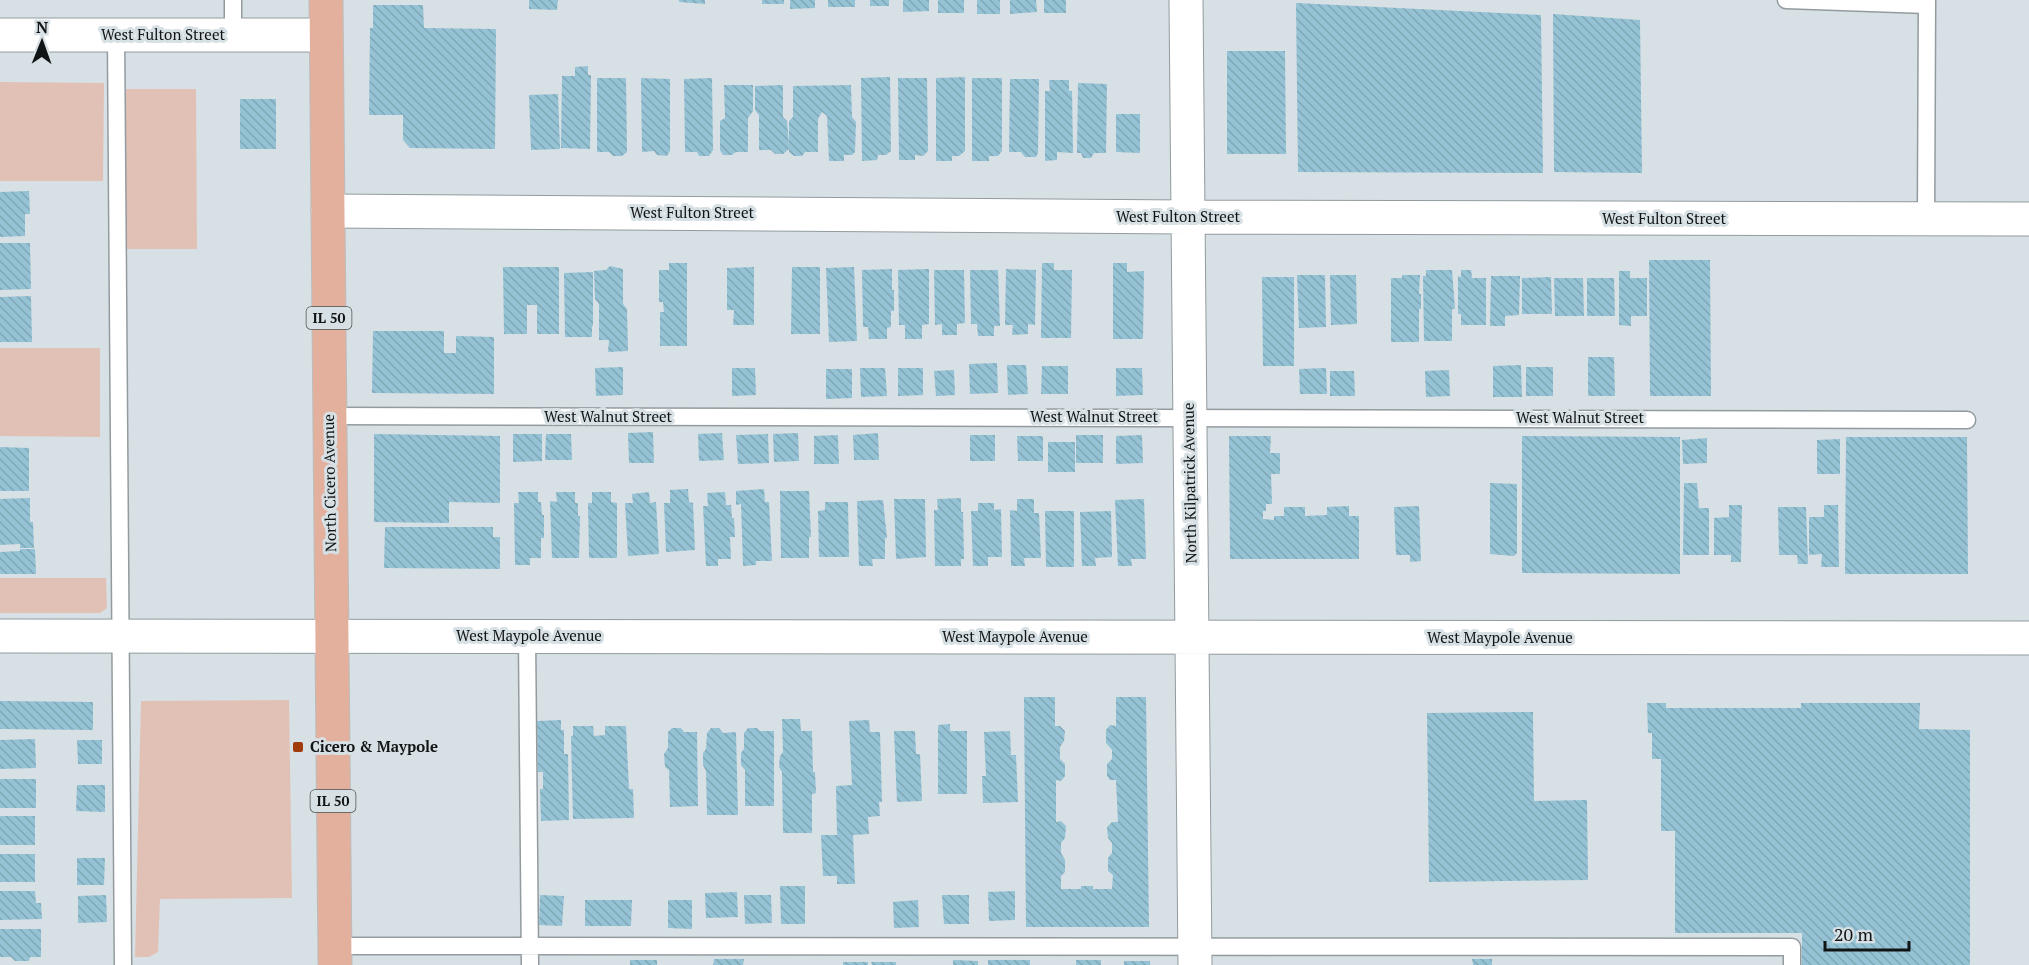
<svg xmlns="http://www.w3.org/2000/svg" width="2029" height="965" font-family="'PT Serif',serif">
<defs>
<pattern id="building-back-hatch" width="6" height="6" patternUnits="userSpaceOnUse" patternTransform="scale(1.5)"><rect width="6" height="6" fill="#95c3d5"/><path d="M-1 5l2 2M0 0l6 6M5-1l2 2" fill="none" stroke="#7fa7b6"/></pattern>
</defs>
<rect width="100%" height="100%" fill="#d7e0e4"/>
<path fill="#e1c1b6" d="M0,82l104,1 -1,98h-103z
M126,89h70l1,160h-71z
M0,348h100v89l-100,-1z
M0,578h106l1,30 -7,5h-100z
M289,700l3,198 -132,1 -2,53 -9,5h-14l6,-256z"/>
<path fill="url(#building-back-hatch)" d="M529,0h29l-1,10 -28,-1z
M679,0h26v4l-26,-2z
M762,0h22v4h-22z
M790,0h25v8l-25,1z
M828,0h27v7h-27z
M870,0h19v6h-19z
M903,0h26v11l-26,1z
M938,0h26v13h-26z
M977,0h23v14h-23z
M1010,0h26l1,12 -27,2z
M1044,0h22v13h-22z
M1296,3l245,12 2,158 -245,-1z
M373,5h50l1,23 72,1 -1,120 -85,-1 -7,-8v-25h-34l1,-87h3z
M1553,14l87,6 2,153 -88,-1z
M1227,51h58l1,103h-59z
M588,66v9h3l-1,74 -29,-1 1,-72h13v-9z
M890,77l1,74 -5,4h-8l-1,5 -15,1 -1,-83z
M965,77v74l-6,5h-7v5h-16v-83z
M597,78h29l1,74 -5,4h-9l-4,-4h-12z
M641,78l29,1v72l-3,5 -10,-1 -3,-4 -12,1z
M712,78l1,72 -4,6h-10l-2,-4h-12l-1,-73z
M898,78h29l1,73 -5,5 -8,-1v5h-16z
M972,78h30v73l-4,5h-9v5h-17z
M1010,79h29l-1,74 -2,4h-11l-4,-5h-12z
M1049,80h20v11h3l1,62 -16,-1v8l-12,1v-70h5z
M1078,83l29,1 -1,69h-12l-3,5h-8l-2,-5h-4z
M724,85h29v26l-5,7v34h-12l-4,3h-9l-3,-5v-29l5,-3z
M783,85v32l4,4 2,24v-24l4,-4v-31l58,-1 1,32 4,5 -1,30 -3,3h-8v6h-15l-2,-45 -5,-4 -4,7v33h-13l-3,4h-8l-5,-4v-3l-6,5h-8l-4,-4h-12v-35l-4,-5v-24z
M558,94l2,55 -29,1 -2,-55z
M240,99h36v50h-36z
M1116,114h24v39l-24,-1z
M29,191l1,23h-5v22l-25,1v-45z
M0,243h30l1,46 -31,1z
M1649,260h61l1,136h-61z
M669,263h18v83h-27v-34h4l-1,-10h-4v-32h10z
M1042,263h12v7h18l-1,68h-30z
M1113,263h14v9l17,-1 -1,68h-30z
M610,266l13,3v35l4,5 1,42 -20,1 1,-12h-10v-36l-4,-5 -1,-28 12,-1z
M503,267h56v67h-22v-29h-10v29h-23z
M754,267v58h-21l1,-15h-7v-42z
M792,267h28v67h-29z
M854,267l3,74 -28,1 -3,-74z
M892,269v21h2v21h-3v16l-4,1v11h-18l-1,-12h-5l-1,-57z
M929,269v55l-7,1v14h-17v-14h-6l-1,-55z
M1006,269l30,1 -1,55 -7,-1v10l-16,1 1,-10h-8z
M934,270h30l1,53 -8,1v11h-15v-11l-7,1z
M970,270h28l2,56h-6v10h-16l-1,-12h-6z
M1426,270h26l3,39h-3v32h-28l-1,-65h3z
M1461,270h10l1,8h14v47h-25v-11h-3v-38l3,1z
M1619,271h11v7h17v38h-16v10l-12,-1z
M593,272v54h-1v11h-27l-1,-64z
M1297,275h28l1,52 -27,1z
M1330,275h26l1,49 -26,1z
M1402,275h18l-1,19h2v15h-2v33h-28v-64h11z
M1491,276h29l-1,39 -14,1v10h-15z
M1262,277h32v89h-31z
M1551,277l1,37h-30v-36z
M1554,278h29l1,38h-29z
M1587,278h27l1,38h-28z
M31,296l1,46h-32v-45z
M373,331h71v22h12v-17l38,1v57l-122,-1z
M1588,357h26l1,39h-27z
M997,363l1,30 -28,1 -1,-30z
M1007,365h19l2,29 -20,1z
M1521,365l1,32h-29v-31z
M1042,366h26v28h-27z
M623,367v28l-27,1 -1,-28z
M1526,367h27v29h-27z
M732,368h23l1,27 -24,1z
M860,368h25l2,28 -26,1z
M898,368h25v27l-25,1z
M1116,368h26l1,27 -27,1z
M1326,368l1,26h-27l-1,-25z
M826,369h26v29l-26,1z
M954,370l1,25 -19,1 -2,-25z
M1449,370l1,26 -24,1 -1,-26z
M1330,371h24l1,25h-25z
M653,432l1,31h-25l-1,-30z
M722,433l2,27 -25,1 -1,-27z
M798,433l1,28 -25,1 -1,-28z
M878,433l1,27h-25l-1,-25z
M374,434l126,2v67l-51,-1v21l-75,-1z
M513,434h29v27l-29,1z
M546,434h25l1,26h-27z
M768,434l1,29 -31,1 -2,-29z
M838,435l1,29h-25v-28z
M970,435h25v26h-25z
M1076,435h27v28h-27z
M1142,435l1,28 -27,1v-28z
M1017,436h26v25h-25z
M1229,436h42l-1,17h10v21h-9l1,30h-6v7h-3v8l11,1v-4h10v-9h21v9l22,-1v-8l22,-1v10h10v43h-129z
M1522,436l158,1v137l-158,-1z
M1846,437h121l1,137h-123z
M1707,438v25l-24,1 -1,-24z
M1840,439v35h-23v-34z
M1048,442h27v30h-27z
M0,447l29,1v43h-29z
M1490,483l27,1v69l-3,3 -24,-2z
M1684,483h13l2,25h10v47h-26z
M688,489l1,13 4,1 2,47 -29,2 -2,-49h6v-13z
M764,489l1,13h4l3,59h-16v4l-13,1 -2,-62 -5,1v-14z
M780,491h29l2,46h-2v21h-28z
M518,492h20v10h3l1,13h2v23h-3v20h-11v7h-15l-1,-62h5z
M556,492h19v11h3v13h2l-1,42h-27l-2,-57 7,1z
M592,492h19v10l6,1v55h-28l-1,-55h4z
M649,492l1,11 6,-1 3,52 -31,2 -3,-53h8l-1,-9z
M725,492l1,13h5l1,13h2l1,19h-5l1,22h-13v7h-12l-3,-60h5l-1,-13z
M30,498v24h3l1,26h-14v-4l-20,1v-46z
M961,498v14h2l1,47h-3v7h-26l-1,-56h4l-1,-11z
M894,499h31l1,58 -30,2z
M1017,499h17v14h5l2,45h-17l1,8h-14l-1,-56 7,1z
M1144,499l2,60h-15l1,7h-14l-3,-66z
M883,500l4,38h-2v21h-13l1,7h-14l-2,-65z
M825,502h23l1,55h-30l-1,-46 7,-1z
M978,503h16v7l7,-1 1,48h-14v9h-15l-2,-55h7z
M1729,505h13l-1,57h-10v-7h-17v-37l15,-1z
M1824,505h14l1,62h-18l1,-13 -13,1v-38h15z
M1419,506l2,55 -11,1v-7h-14l-2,-48z
M1778,507h28l2,57h-10l-1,-9h-18z
M1045,511h29v56h-28z
M1111,511l1,46 -17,1 1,8h-14l-2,-54z
M385,527h108v10h7v32l-116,-1z
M20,549h15l1,25h-36v-22l20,-1z
M1024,697h31v29h5l5,5 -1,10 -4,6v12l5,5v12l-4,5 -5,-1v42l5,-1 5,5 -1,12 -4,5v10l4,7v12l-4,4v13h20v-3h12v3h19l1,-14 -5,-4v-13l4,-5v-10l-4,-5 -1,-11 5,-5h6l-2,-42h-6l-3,-4v-12l5,-5v-9l-6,-7v-13l4,-5 6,1v-29h30l3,230h-123z
M0,701l93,1v28l-93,-1z
M1647,703h19v5h135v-5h119l-1,26 51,1v235h-168v-32h-127v-102h-14v-72h-9v-26h-4z
M1533,712l1,89 53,-1 1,80 -159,2 -2,-169z
M782,719h18l1,12h11l1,41h2l1,21 -4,1v39h-29l-1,-61 -3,-5 1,-11 3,-4z
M561,720v10h3v24h4l1,66 -28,1 -1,-32h3v-17h-5l-1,-51z
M869,720l1,12h10l2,70h-3l1,14 -12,1 1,17 -16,1 2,49h-18v-8h-14l-2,-41h16l-1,-49 16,-1 -3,-64z
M950,724v7h17v63h-29v-69z
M573,726h20l1,10 11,-1v-9h21l3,63h4l1,29 -61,1 -2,-83h2z
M672,728h9l3,4h13l1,74 -28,1 -1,-37 -4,-3 -1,-13 4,-6v-16z
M711,728h8l4,5 13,-1 2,83h-31l-1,-44 -3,-6v-12l3,-4 1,-16z
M748,728h9l3,3h14v75h-29v-36l-4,-5v-12l3,-4v-16z
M894,731h21l1,23h4l2,47 -25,1z
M1010,731l1,24h5l2,47 -35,1 -1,-27h4l-2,-44z
M35,739l1,29 -36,1v-29z
M77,740h25v24h-24z
M0,779h36v29h-36z
M77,785h28v27l-29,-1z
M0,816h35v29h-35z
M0,854h35v28h-35z
M77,858h28l-1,27h-27z
M780,886h25v38h-24z
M0,891h35l1,12h5l1,16 -42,1z
M1015,891v29l-26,1 -1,-29z
M737,892l1,25 -32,1 -1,-25z
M106,895l1,27 -29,1v-27z
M540,895l24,1 -2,30 -23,-1z
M744,895h27l1,28 -27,1z
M942,895h27v29h-25z
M585,900h47l-1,26h-46z
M668,900h24v29l-24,-1z
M918,900l1,27 -25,1 -1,-26z
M0,929h41v28h-11l-1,4h-14l-4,-4h-11z
M714,959h30l-1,6h-30z
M1472,959h20v6h-19z
M630,960h27v5h-27z
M953,960l25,1v4h-25z
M988,960h42v5h-42z
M1076,960h25v5h-25z
M1124,961h26v4h-26z
M843,962h25v3h-25z
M871,962h25v3h-24z"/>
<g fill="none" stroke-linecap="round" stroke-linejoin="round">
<defs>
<path id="lane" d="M1786,0l141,5
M116,35l7,930
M233,35v-35
M1926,219l1,-219
M330,416l1637,4
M527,636l3,329
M335,946l1457,1v18"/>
<path id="street" d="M1186,0l9,965
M0,35h326
M328,211l859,6 842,2
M0,636l2029,2"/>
<path id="primary" d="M326,0l9,965"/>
</defs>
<use href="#lane" stroke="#939b9f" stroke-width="19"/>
<use href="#street" stroke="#939b9f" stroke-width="35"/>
<use href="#primary" stroke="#bcbdbd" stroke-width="35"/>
<use href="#lane" stroke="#fff" stroke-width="16"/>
<use href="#street" stroke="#fff" stroke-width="33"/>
<use href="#primary" stroke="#e3b09e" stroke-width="33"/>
</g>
<rect fill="#a03b0c" stroke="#d7e0e4" stroke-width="2" x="292" y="741" width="12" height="12" rx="3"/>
<g text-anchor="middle" stroke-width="6" stroke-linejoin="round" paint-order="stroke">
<g fill="#d7e0e4" stroke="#4c5153" stroke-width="1.5">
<rect x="306.5" y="307" width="45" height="22" rx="4.5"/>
<rect x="310.5" y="790" width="45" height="22" rx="4.5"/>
</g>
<g font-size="14" font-weight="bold" fill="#101415">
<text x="329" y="323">IL 50</text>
<text x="333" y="806">IL 50</text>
</g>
<g font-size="15" fill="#101415" stroke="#d7e0e4">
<text x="163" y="40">West Fulton Street</text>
<text x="692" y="218">West Fulton Street</text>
<text x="1178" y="222">West Fulton Street</text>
<text x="1664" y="224">West Fulton Street</text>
<text x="608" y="422">West Walnut Street</text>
<text x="1094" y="422">West Walnut Street</text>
<text x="1580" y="423">West Walnut Street</text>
<text transform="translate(330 483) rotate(-91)" y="5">North Cicero Avenue</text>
<text transform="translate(1190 483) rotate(-91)" y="5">North Kilpatrick Avenue</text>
<text x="529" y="641">West Maypole Avenue</text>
<text x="1015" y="642">West Maypole Avenue</text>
<text x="1500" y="643">West Maypole Avenue</text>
</g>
<g font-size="15" font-weight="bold" fill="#101415" stroke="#d7e0e4" text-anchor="start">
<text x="310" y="752">Cicero &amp; Maypole</text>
</g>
</g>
<g transform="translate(42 42) rotate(1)" stroke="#d7e0e4" stroke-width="4.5" paint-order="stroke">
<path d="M0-4.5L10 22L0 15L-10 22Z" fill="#101415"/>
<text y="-9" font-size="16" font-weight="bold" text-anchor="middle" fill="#101415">N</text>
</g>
<path d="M1825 941v9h84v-9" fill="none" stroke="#101415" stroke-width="3"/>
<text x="1834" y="941" font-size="18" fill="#101415" stroke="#d7e0e4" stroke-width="4.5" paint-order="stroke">20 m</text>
</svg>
